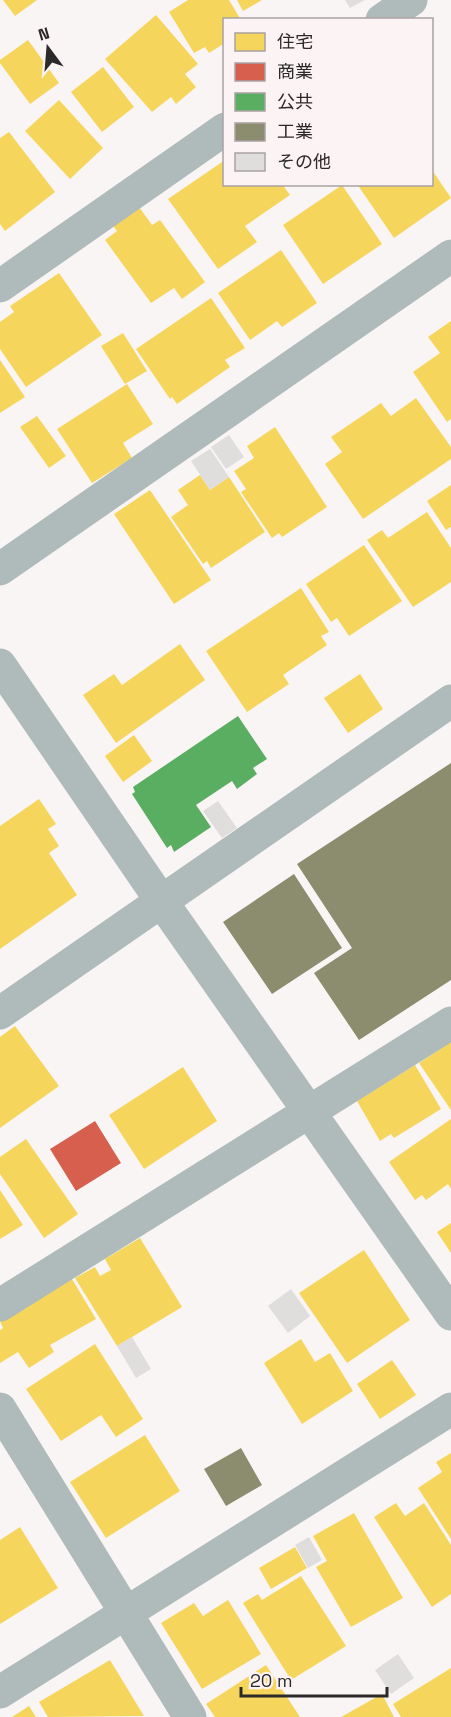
<svg xmlns="http://www.w3.org/2000/svg" width="451" height="1717" font-family="'Space Grotesk','Noto Sans JP',sans-serif">
<rect width="100%" height="100%" fill="#faf5f5"/>
<path fill="#f6d55c" d="M3,0h34l-22,16z
M188,0h41l12,20h-16v23l-16,10 -4,-6 -11,6 -25,-41z
M237,0h25l-19,11z
M156,15l42,49 -13,10 11,13 -20,17 -5,-7 -19,15 -47,-53z
M28,40l31,43 -29,21 -30,-41v-3z
M103,67l31,40 -32,25 -31,-40z
M59,100l44,48 -33,31 -45,-48z
M9,132l46,60 -50,39 -5,-7v-86z
M225,160v24h57l8,11 -45,31 12,16 -39,27 -50,-70z
M432,170l19,28 -57,40 -37,-54h75z
M342,185l40,59 -59,40 -40,-59z
M137,204l15,21 8,-5 45,62 -23,17 -8,-11 -23,15 -46,-63 12,-9 -7,-9z
M281,250l36,53 -35,24 -5,-6 -27,19 -32,-47z
M59,273l43,62 -76,52 -26,-38v-27l14,-10 -4,-6z
M211,298l34,50 -20,12 5,7 -53,37 -5,-7 -2,2 -34,-50z
M451,321v98l-4,3 -34,-50 27,-19 -12,-16z
M123,333l24,38 -22,13 -24,-38z
M0,360l25,37 -25,16z
M127,384l26,40 -30,19 9,15 -40,25 -35,-54z
M416,398l35,49v12l-88,60 -38,-55 17,-12 -11,-15 50,-34 10,13z
M37,416l29,40 -17,12 -29,-41z
M275,427l52,80 -45,30 -3,-4 -7,5 -31,-46 5,-3 -12,-18 20,-13 -7,-12z
M200,475l10,15 19,-13 36,55 -54,36 -4,-7 -4,3 -32,-47 17,-12 -10,-15z
M451,485v42l-5,3 -19,-29z
M150,490l61,90 -37,24 -60,-90z
M427,512l24,36v34l-38,25 -46,-67 15,-10 6,8z
M364,545l38,56 -53,35 -12,-18 -6,4 -25,-38z
M301,588l28,44 -8,4 6,9 -44,30 6,9 -42,28 -41,-61z
M180,644l25,36 -89,63 -33,-48 31,-21 8,11z
M360,674l23,35 -35,24 -24,-35z
M134,735l18,26 -29,21 -18,-26z
M39,799l17,25 -8,5 11,17 -10,7 28,42 -77,54v-123z
M15,1026l44,60 -59,42v-91z
M451,1042v68l-32,-47z
M415,1065l26,44 -47,29 -3,-4 -11,7 -23,-40z
M183,1067l34,54 -73,48 -35,-54z
M451,1119v70l-3,-5 -22,16 -4,-5 -7,5 -26,-38z
M26,1139l52,75 -34,24 -44,-64v-17z
M0,1190l23,35 -23,14z
M451,1223v30l-14,-21z
M140,1238l42,69 -65,39 -42,-68 20,-11 5,9 11,-6 -6,-11z
M364,1250l46,70 -63,43 -48,-70z
M72,1279l24,40 -46,26 4,7 -25,16 -11,-16 -18,11v-33l3,-2 -3,-7z
M301,1339l14,23 15,-9 23,38 -51,33 -38,-61z
M95,1344l48,75 -27,18 -15,-22 -40,26 -35,-52z
M392,1360l24,35 -36,24 -23,-35z
M145,1435l35,56 -74,47 -36,-56z
M451,1453v86l-33,-51 24,-16 -6,-10z
M396,1503l9,13 19,-13 27,42v49l-19,13 -58,-90z
M354,1513l49,85 -52,29 -35,-60 11,-6 -14,-25z
M20,1527l38,61 -58,36v-84z
M295,1547l12,21 -36,21 -12,-21z
M301,1576l45,70 -55,34 -48,-77 15,-9 4,6z
M228,1600l33,54 -59,35 -41,-66 33,-20 9,13z
M110,1660l34,56 -96,1 -9,-15z
M266,1665l34,52h-85l-9,-13z
M451,1668v49h-50l-8,-13z
M382,1694l12,23h-53z
M29,1706l7,11h-24z"/>
<path fill="#d6604d" d="M95,1121l26,42 -45,28 -26,-42z"/>
<path fill="#5aae61" d="M238,716l29,43 -14,9 4,6 -20,15 -5,-8 -36,24 15,22 -37,25 -3,-7 -4,3 -35,-54 3,-2 -2,-5z"/>
<path fill="#8c8c6e" d="M451,763v217l-92,60 -45,-67 38,-25 -55,-84z
M294,874l48,74 -70,46 -49,-72z
M241,1448l21,37 -36,21 -22,-37z"/>
<path fill="#e0dddd" d="M345,0h20l-15,8z
M229,435l15,22 -18,12 -15,-22z
M210,449l19,28 -19,13 -19,-29z
M218,801l19,27 -15,10 -19,-27z
M291,1289l19,27 -22,17 -20,-27z
M132,1337l19,32 -15,9 -19,-32z
M309,1537l13,23 -14,8 -13,-23z
M398,1654l16,24 -23,16 -16,-24z"/>
<g fill="none" stroke-linecap="round" stroke-linejoin="round">
<path stroke="#afbabb" stroke-width="33" d="M382,20l29,-20
M0,286l225,-157
M0,569l451,-313
M0,665l162,237 289,412
M0,1013l451,-312
M0,1305l451,-282
M0,1409l190,308
M0,1692l451,-283"/>
</g>
<rect x="223" y="18" width="210" height="168" fill="#fcf3f4" stroke="#a9a2a3" stroke-width="1.5"/>
<rect x="235" y="33" width="30" height="18" fill="#f6d55c" stroke="#a9a2a3" stroke-width="1.5"/>
<text x="277" y="48" font-size="18" fill="#2c292a">住宅</text>
<rect x="235" y="63" width="30" height="18" fill="#d6604d" stroke="#a9a2a3" stroke-width="1.5"/>
<text x="277" y="78" font-size="18" fill="#2c292a">商業</text>
<rect x="235" y="93" width="30" height="18" fill="#5aae61" stroke="#a9a2a3" stroke-width="1.5"/>
<text x="277" y="108" font-size="18" fill="#2c292a">公共</text>
<rect x="235" y="123" width="30" height="18" fill="#8c8c6e" stroke="#a9a2a3" stroke-width="1.5"/>
<text x="277" y="138" font-size="18" fill="#2c292a">工業</text>
<rect x="235" y="153" width="30" height="18" fill="#e0dddd" stroke="#a9a2a3" stroke-width="1.5"/>
<text x="277" y="168" font-size="18" fill="#2c292a">その他</text>
<g transform="translate(48 48) rotate(344)" stroke="#fcf3f4" stroke-width="4.5" paint-order="stroke">
<path d="M0-4.5L10 22L0 15L-10 22Z" fill="#2c292a"/>
<text y="-9" font-size="16" font-weight="bold" text-anchor="middle" fill="#2c292a">N</text>
</g>
<path d="M241 1687v9h146v-9" fill="none" stroke="#2c292a" stroke-width="3"/>
<text x="250" y="1687" font-size="18" fill="#2c292a" stroke="#fcf3f4" stroke-width="4.5" paint-order="stroke">20 m</text>
</svg>
